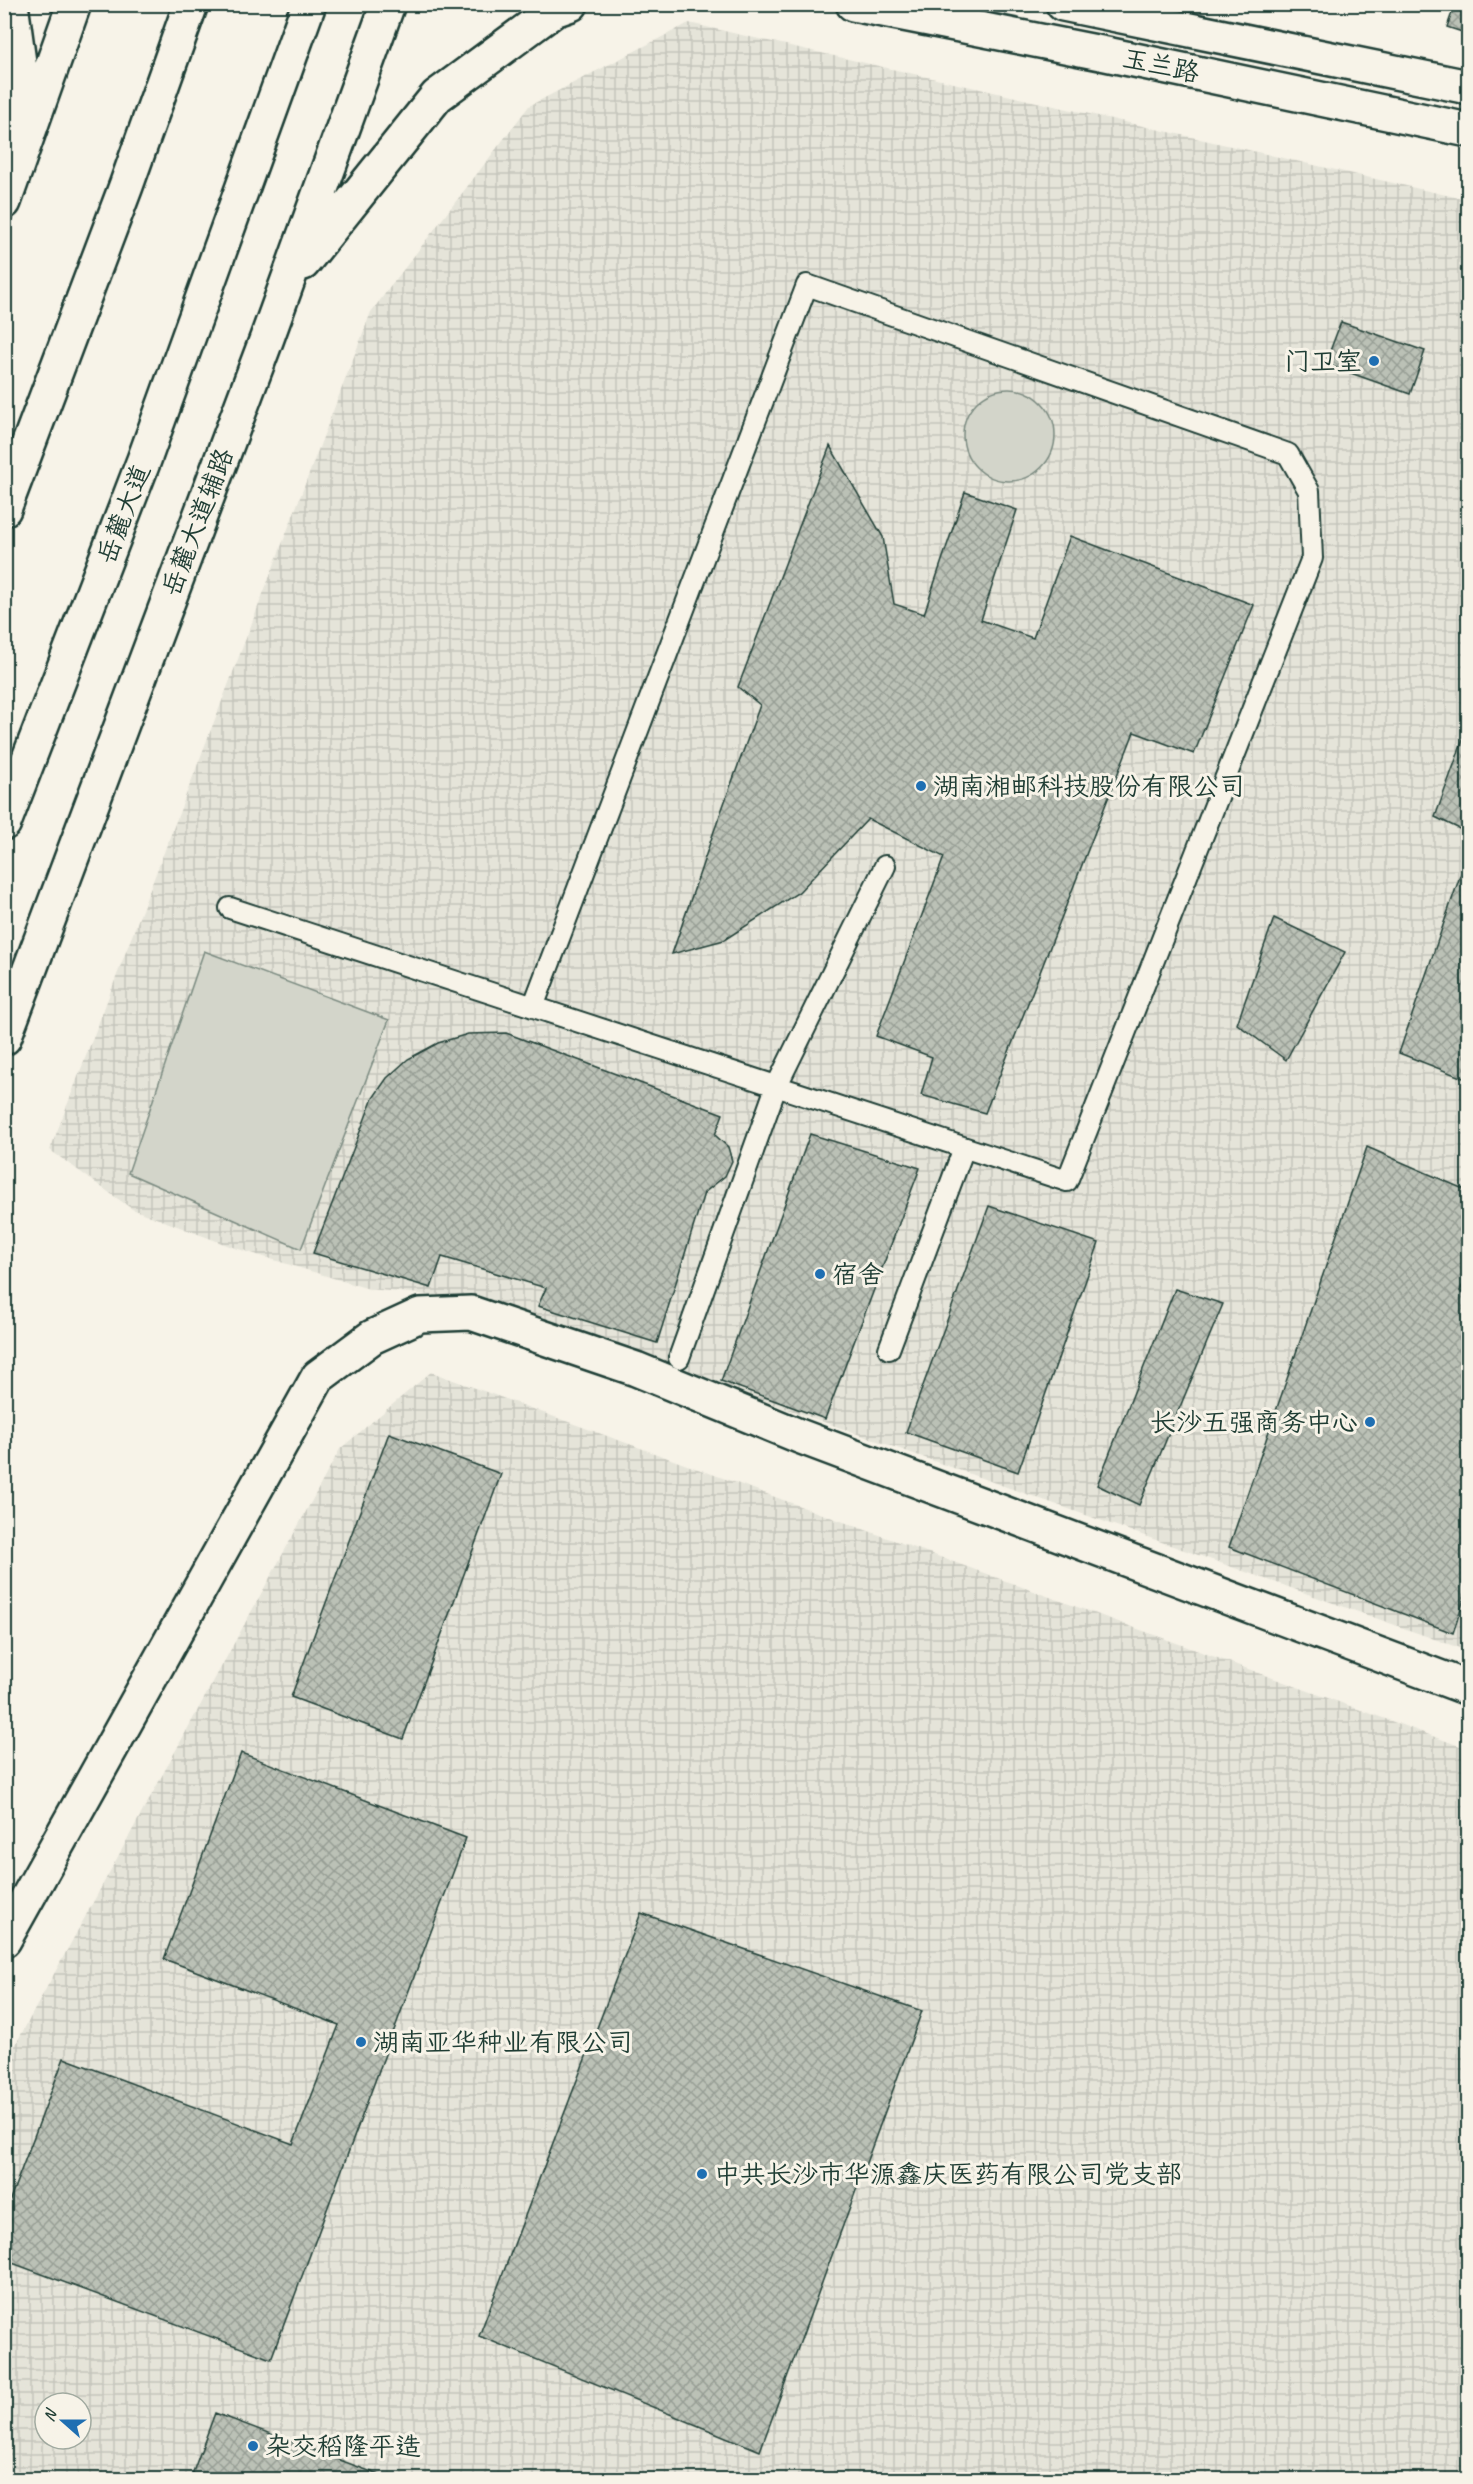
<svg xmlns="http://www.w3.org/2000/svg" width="1473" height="2484" font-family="Caveat,'LXGW WenKai TC',sans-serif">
<defs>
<pattern id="industrial-grid" width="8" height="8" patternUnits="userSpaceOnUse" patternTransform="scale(1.5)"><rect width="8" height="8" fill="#e5e4d9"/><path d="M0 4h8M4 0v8" fill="none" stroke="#c4c4bb"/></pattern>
<pattern id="building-cross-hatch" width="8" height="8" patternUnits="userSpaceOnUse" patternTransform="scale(1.5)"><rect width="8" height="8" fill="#bbc1b6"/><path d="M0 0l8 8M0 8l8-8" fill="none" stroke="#979e95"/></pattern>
</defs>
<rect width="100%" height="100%" fill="#f7f3e8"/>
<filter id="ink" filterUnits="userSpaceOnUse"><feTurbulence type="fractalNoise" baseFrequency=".0167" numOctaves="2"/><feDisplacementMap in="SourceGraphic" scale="12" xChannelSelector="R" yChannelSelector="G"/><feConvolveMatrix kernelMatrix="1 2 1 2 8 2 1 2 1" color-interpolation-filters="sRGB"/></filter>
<g filter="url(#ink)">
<path fill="url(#industrial-grid)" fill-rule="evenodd" d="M689,23l779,177v1451l-987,-351 -112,-11 -134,-41 -103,-39 -82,-59 321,-838 158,-206z
M431,1372l1037,377v730l-1463,1v-416l335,-615zM45,2403h36v36h-36z"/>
<path fill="#d3d5ca" stroke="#79897f" stroke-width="1.5" d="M963 435a46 46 0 1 1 92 0a46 46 0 1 1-92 0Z
M204,951l185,69 -88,229 -173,-76z"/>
<path fill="url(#building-cross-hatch)" stroke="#1f3d34" stroke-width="1.5" d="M1455,4h13v30l-21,-7z
M1341,322l84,29 -15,43 -85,-30z
M830,446l53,91 11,67 30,10 41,-122 52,18 -36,110 52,18 37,-102 184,69 -60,149 -60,-22 -149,381 -64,-18 11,-38 -56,-21 68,-179 -76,-38 -69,73 -75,48 -52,14 41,-120 47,-129 -22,-18z
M1468,726v107l-33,-16z
M1468,853v227l-69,-27z
M1274,918l71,34 -59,108 -49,-36z
M506,1033l217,81 -8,21 13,12 4,14 -7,15 -21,17 -47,150 -119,-37 8,-18 -104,-31 -11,31 -118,-35 60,-155 14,-20 21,-19 30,-16 30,-9z
M810,1134l110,34 -95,251 -104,-38z
M1367,1147l101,44v83l-8,17 8,6v290l-15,46 -224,-86z
M989,1206l110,37 -81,229 -112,-40z
M1175,1289l48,15 -84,201 -42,-20z
M389,1433l112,41 -98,265 -112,-42z
M241,1753l225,85 -195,521 -267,-99v-45l60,-157 229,86 46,-119 -175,-66z
M641,1913l281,98 -162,440 -281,-115z
M215,2413l178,67h-203z"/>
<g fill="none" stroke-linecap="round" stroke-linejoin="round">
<defs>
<path id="lane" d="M230,908c279,91 558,182 837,273l245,-623 -3,-67 -21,-37 -481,-169 -274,722
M889,1349l75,-201
M679,1358l97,-271 109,-221"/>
<path id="street" d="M4,1940l314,-563 54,-40 48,-22 51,-2 165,56 163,67 669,252"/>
<path id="secondary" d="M11,4l17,124
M853,4l253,50 362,76
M1063,4l405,83
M4,202l70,-198
M303,263l134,-167 117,-86 17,-6
M4,1038l263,-700 121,-334"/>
<path id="highway" d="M4,509l122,-323 65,-182
M4,823l140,-363 165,-456"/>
</defs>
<use href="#lane" stroke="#1f3d34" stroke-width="24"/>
<use href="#street" stroke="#1f3d34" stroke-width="38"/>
<use href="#secondary" stroke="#1f3d34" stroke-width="38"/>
<use href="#highway" stroke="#1f3d34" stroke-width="38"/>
<use href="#lane" stroke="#f7f3e8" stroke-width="20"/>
<use href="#street" stroke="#f7f3e8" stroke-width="33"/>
<use href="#secondary" stroke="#f7f3e8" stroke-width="33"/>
<use href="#highway" stroke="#f7f3e8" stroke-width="33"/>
</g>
</g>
<g fill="#1f6fb2" stroke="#f7f3e8" stroke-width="2">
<circle cx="1374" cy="361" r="6"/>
<circle cx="921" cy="786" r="6"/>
<circle cx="820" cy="1274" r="6"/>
<circle cx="1370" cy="1422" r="6"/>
<circle cx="361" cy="2042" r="6"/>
<circle cx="702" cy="2174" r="6"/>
<circle cx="253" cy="2446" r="6"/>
</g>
<g text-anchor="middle" stroke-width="6" stroke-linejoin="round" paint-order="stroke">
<g font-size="26" fill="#1f3d34" stroke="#f7f3e8">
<text transform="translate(1161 65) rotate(12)" y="9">玉兰路</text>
<text transform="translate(123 514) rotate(-69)" y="9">岳麓大道</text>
<text transform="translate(197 522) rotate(-69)" y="9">岳麓大道辅路</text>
</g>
<g font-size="26" fill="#1f3d34" stroke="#f7f3e8" text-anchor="start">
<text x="1362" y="370" text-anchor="end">门卫室</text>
<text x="933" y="795">湖南湘邮科技股份有限公司</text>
<text x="832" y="1283">宿舍</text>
<text x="1358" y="1431" text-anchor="end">长沙五强商务中心</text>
<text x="373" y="2051">湖南亚华种业有限公司</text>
<text x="714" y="2183">中共长沙市华源鑫庆医药有限公司党支部</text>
<text x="265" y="2455">杂交稻隆平造</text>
</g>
</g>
<rect width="1473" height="2484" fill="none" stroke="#f7f3e8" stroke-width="24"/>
<rect x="12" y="12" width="1449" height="2460" fill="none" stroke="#1f3d34" stroke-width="2" filter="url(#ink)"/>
<g transform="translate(63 2421) rotate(291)"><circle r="28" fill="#f7f3e8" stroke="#a1aaa0" stroke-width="1.5"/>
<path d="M0-4.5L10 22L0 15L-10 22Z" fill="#1f6fb2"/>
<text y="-9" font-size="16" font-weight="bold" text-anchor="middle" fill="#1f3d34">N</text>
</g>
</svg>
